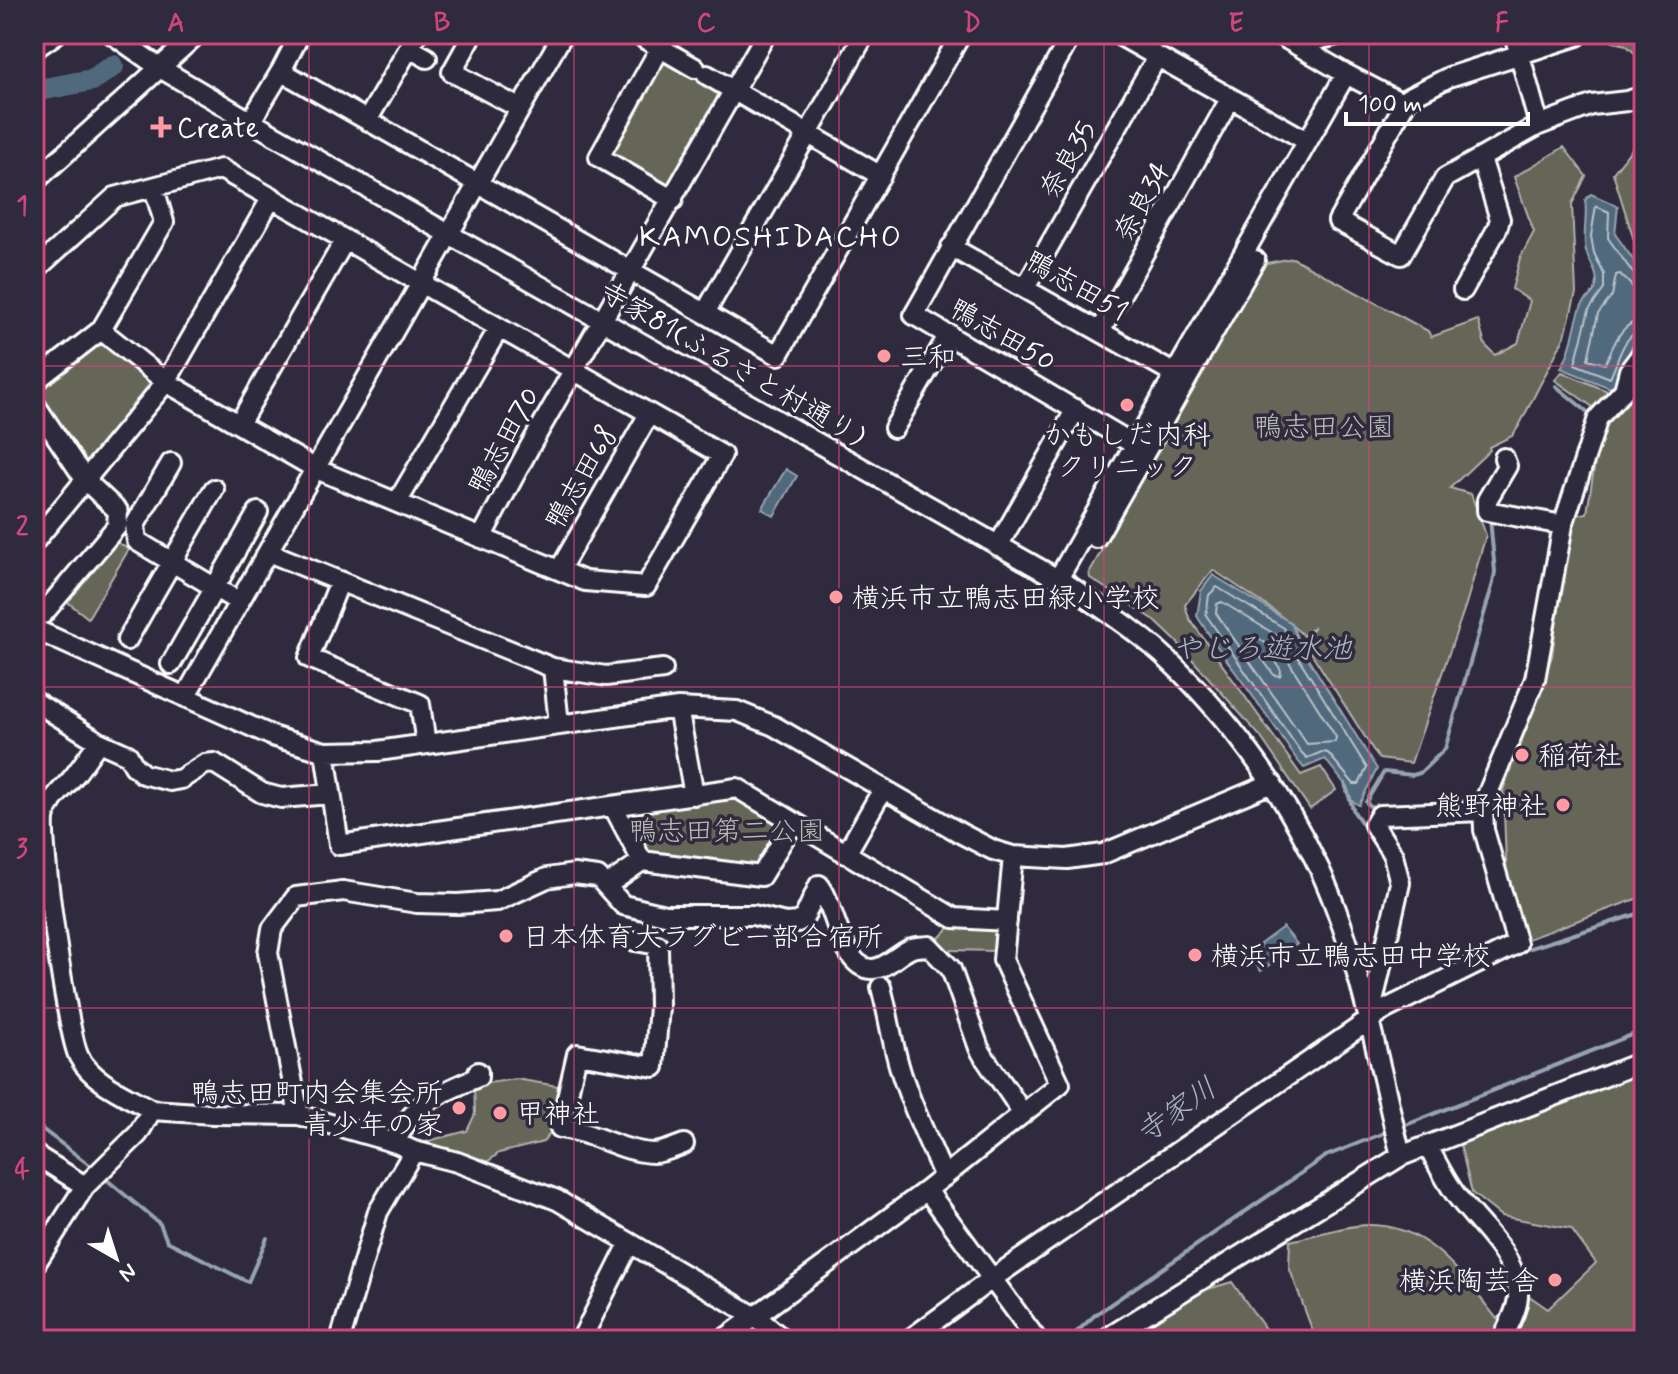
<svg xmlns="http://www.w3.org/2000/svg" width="1678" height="1374" font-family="Mynerve,'Klee One',sans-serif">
<rect width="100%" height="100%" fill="#2f2a3d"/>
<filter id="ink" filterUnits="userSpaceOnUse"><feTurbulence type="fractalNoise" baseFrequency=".0125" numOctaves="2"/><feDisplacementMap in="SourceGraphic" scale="16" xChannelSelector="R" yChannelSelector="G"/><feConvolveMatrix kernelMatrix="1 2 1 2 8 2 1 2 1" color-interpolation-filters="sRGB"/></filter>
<g filter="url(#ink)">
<path fill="#656658" stroke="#b2b2ac" stroke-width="2" d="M1607,34h37v28l-18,-17 -23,-6z
M660,57h7l57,33 -56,100 -58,-31 -2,-8z
M1644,133v127l-6,-7 -25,-80z
M1564,147l22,29 -14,28 4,89 -11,43 -46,90 -7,10 -23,11 1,3 -40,38 21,6 15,41 -20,69 -55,159 -32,-4 -74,-116 9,-16 -10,9 -28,-24 -63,-42 -28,35 4,13 112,157 20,-8 15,23 -26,19 -50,-73 -84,-95 -23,-22 -63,-41 -1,-5 173,-309 31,-6 135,73 3,6 47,-17 7,25 10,10 23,-12 12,-42 -18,-12 8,-31 14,-26 -20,-55z
M101,330l61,49 -76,93 -52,-70v-20z
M1644,345v551l-119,44 -18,-55 -4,-95 49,-134 11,-87 10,-53 14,-3 14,-89z
M1562,372l50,21 -15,17 -42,-30z
M113,540l16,9 -41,69 -23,-18z
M736,793l46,29 1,7 -27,40 -103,-13 -9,-6 -20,-36 3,-5z
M953,924l43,1 4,6 -2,20 -52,-1 -10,-9z
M1644,1073v267h-328l-27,-73 1,-26c24,-5 55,-16 79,-16 61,-1 94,52 128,94l28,-26 23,16 48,-46 -25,-34 -70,-13 -29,-23 -12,-49z
M516,1079l42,7 -4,42 -11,14 -44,11 -17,13 -62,-23 47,-12 8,-17 -1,-29z
M1232,1282l41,58h-157l92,-51z"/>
<path fill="#51697c" stroke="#97a5b0" stroke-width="2" d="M1591,194l27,12 -3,28 29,41v60l-12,11 -17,44 -54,-22c12,-19 12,-40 20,-61 3,-7 13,-12 15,-20 4,-12 -7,-25 -10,-36 -4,-17 2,-34 -1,-51z
M786,469l11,7 -23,40 -12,-7z
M1213,575l78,48 9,22 77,124 -18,36 -7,-4 -5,-14 -22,-28 -21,9c-13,-14 -21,-30 -32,-45 -25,-36 -52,-70 -75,-107l4,-25z
M1283,927l14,17 -36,27 -13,-18z"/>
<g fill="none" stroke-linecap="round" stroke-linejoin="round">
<path stroke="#b9c3cb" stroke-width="2" d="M1644,278l-9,-2 -27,-38 1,-26 -13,-6 -5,30 3,17 10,21v15l-15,21 -14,54 35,14c9,-17 12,-45 34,-48
M1644,289l-12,-3 -12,-12 -4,1 -4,21 -14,18 -10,45 17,5c9,-18 14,-42 39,-44
M1217,587l67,41 9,21 74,119 -8,16h-5l-26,-31 -6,-1 -15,6 -7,-7 -94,-136 3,-20z
M1222,602l54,33 8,19 52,83 -1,5 -28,2 -91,-131 1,-9z
M1254,635l13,9 14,27 -1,5 -6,-1 -25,-34v-5z"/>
<path stroke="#97a5b0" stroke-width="4" d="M1556,386l34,28v5
M1345,784l9,28 15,21
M1474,808l6,-18
M1376,813l-10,-11 18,-30 29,3 7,-2 25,-24 48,-166 2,-11 -5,-54
M1384,822l16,27
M1521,951l123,-39
M1373,965l-1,-7 16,-62 2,-20
M34,1123l61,46
M1401,1127l243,-97
M101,1175l59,49 7,17 81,41 19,-44
M1068,1340l27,-25 231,-159 63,-25"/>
<path stroke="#51697c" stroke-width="22" d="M34,91l58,-11 21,-14"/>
<defs>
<path id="minor" d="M112,34l48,34 107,63 803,455c31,22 65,43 93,69 65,61 119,134 157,215 40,88 58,192 81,286
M300,34l-19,37 497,284 183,-321
M473,34l-21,38 67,36
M668,34l-69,123 74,43
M1072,34l-158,281 221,130
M1117,34l190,107
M1514,34l25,91
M1577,36l-128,41 -41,21 -70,123 63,34 44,-77 94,-53 53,-20 35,-4 17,-5
M645,39l50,29
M1298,45l12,-8 7,3 24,-6
M409,48l18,10
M34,49l22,-15
M1346,74l58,30
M707,75l174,101
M368,119l49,-85
M251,121l30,-50
M34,182l163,-148
M951,247l224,127
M34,271l81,-74 106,-28 501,286 -76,131 -61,-5 -269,-112 -150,-87 -65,-52
M1025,288l132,-231
M1463,290l34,-61 3,-10 -19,-61
M705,313l160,-279
M1101,330l129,-231
M34,382l67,-52 63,-108 -10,-34
M34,403l52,78 32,30 -1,15 -74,88
M239,424l106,-184
M894,428l55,-94
M1504,458l3,8 -20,34v11l76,14
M171,463l-36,62 2,16 102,61
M398,501l101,-173
M481,538l48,-90 237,-414
M1096,538l159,-278
M34,542l132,-160 106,-185
M998,546l78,-137
M268,552l285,116 53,8 57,-7
M560,569l89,-155
M1058,579l288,-505 -68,-40
M340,581l-31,77 111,46 6,40
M34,629l241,108 50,15 53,-1 300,-43 59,3 37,15 188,108 31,16 20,6 54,3 36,-5 169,-71
M127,640l87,-151
M171,664l87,-152
M553,668l6,56
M185,697l378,-663
M34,701l65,41
M678,708l16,87
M325,752l14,93 398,-57 217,130 53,3
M613,806l29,55 119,15 32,-52
M846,854l37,-65
M642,861l-36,25 17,19 42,10h88l32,8 13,-1 6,-4 15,-33c16,18 21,82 52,84 14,1 27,-15 39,-20 5,-3 13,-2 19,-3l22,23 28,79c12,23 31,42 43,66
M635,941l23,4 1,62 -5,60 -77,-13 -17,74c32,3 61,24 93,25 10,0 22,-6 31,-9
M881,987c9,33 12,66 24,97 11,32 26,62 39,93
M1369,1020l31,-137 -7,-28 -19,-30 6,-10 103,-4
M152,1110c-24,-14 -59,-27 -73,-53 -11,-20 -41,-224 -34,-242 8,-20 17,-24 29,-39 9,-11 16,-23 25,-34l29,13 6,11 9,8 27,7 11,-2 24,-15 9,-1 48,30 19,5 49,-4
M299,1115l-31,-162 4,-24 24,-32 47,-6 74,12 41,1 39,-3 50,-23 27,-4 24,3 8,9
M396,1143c13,-39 47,-51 82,-66v-5
M1428,1147c9,16 17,33 28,48 22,30 59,58 62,98 1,15 -10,33 -16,47
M34,1154l51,32
M927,1190l110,150
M34,1266l51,-80 53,-52 14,-24 61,4 86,1 97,28 18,8 43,11 100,38 199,117 28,23
M340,1340l38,-128 36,-61
M581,1340l48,-96
M723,1340l204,-150 133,-106 -57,-124 10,-104
M909,1340l84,-62 391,-268 133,-66 -33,-114 -1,-25 52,-126 28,-154 35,-107 26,-28 5,-19 15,-20
M1104,1340l297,-184 243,-95"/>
</defs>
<use href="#minor" stroke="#fff" stroke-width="24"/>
<use href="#minor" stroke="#2f2a3d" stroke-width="18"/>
</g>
</g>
<path fill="none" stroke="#ce467c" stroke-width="2" stroke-opacity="0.55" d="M309,34v1306M574,34v1306M839,34v1306M1104,34v1306M1369,34v1306M34,366h1610M34,687h1610M34,1008h1610"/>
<g fill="#ff9aa2" stroke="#2f2a3d" stroke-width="3">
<path d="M157 115h8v8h8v8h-8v8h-8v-8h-8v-8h8z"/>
<circle cx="884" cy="356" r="8"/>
<circle cx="1127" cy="405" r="8"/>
<circle cx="836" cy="597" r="8"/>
<circle cx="1522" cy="755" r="8"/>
<circle cx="1563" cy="805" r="8"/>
<circle cx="506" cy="936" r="8"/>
<circle cx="1195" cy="955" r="8"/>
<circle cx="459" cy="1108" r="8"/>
<circle cx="500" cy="1113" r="8"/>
<circle cx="1555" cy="1280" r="8"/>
</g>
<g text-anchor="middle" stroke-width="7" stroke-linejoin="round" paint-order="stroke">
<g font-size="28" fill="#fff" stroke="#2f2a3d" text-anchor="start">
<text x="177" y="137">Create</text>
<text x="900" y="366">三和</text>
<text x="1127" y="444" text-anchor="middle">かもしだ内科<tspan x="1127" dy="32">クリニック</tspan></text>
<text x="852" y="607">横浜市立鴨志田緑小学校</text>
<text x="1538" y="765">稲荷社</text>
<text x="1547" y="815" text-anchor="end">熊野神社</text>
<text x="522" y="946">日本体育大ラグビー部合宿所</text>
<text x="1211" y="965">横浜市立鴨志田中学校</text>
<text x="443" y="1102" text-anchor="end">鴨志田町内会集会所<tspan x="443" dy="32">青少年の家</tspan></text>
<text x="516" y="1123">甲神社</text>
<text x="1539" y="1290" text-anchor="end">横浜陶芸舎</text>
</g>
<g font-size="28" fill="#fff" stroke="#2f2a3d">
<text transform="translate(1067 159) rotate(-60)" y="10">奈良35</text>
<text transform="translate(1141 201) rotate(-61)" y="10">奈良34</text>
<text transform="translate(1077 285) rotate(30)" y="10">鴨志田51</text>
<text transform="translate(1003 334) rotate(30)" y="10">鴨志田50</text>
<text transform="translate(733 363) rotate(30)" y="10">寺家81(ふるさと村通り)</text>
<text transform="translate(503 440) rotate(-61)" y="10">鴨志田70</text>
<text transform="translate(580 477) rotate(-60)" y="10">鴨志田68</text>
</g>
<g font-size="28" fill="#babab4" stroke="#2f2a3d">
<text x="1324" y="436">鴨志田公園</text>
<text x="727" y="840">鴨志田第二公園</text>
</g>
<g font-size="30" letter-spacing="2" fill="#fff" stroke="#2f2a3d">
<text x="771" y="246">KAMOSHIDACHO</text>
</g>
<g font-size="30" font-style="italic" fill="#a8b4be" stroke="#2f2a3d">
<text x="1262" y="658">やじろ遊水池</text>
<text transform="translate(1176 1110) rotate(-35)" y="10">寺家川</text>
</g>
</g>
<rect width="1678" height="1374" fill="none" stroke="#2f2a3d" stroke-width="88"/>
<g transform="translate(116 1258) rotate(141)" stroke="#2f2a3d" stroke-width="6" paint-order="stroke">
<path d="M0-6L14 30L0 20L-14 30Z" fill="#ffffff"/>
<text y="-12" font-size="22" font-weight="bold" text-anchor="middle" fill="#ffffff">N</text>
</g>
<path d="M1346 112v12h182v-12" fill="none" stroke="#ffffff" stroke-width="4"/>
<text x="1358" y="112" font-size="24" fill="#ffffff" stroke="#2f2a3d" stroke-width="6" paint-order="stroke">100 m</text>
<rect x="44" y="44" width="1590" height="1286" fill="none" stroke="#ce467c" stroke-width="3"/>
<g font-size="26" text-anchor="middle" font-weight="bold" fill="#ce467c">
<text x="176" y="31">A</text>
<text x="442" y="31">B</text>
<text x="706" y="31">C</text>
<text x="972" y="31">D</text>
<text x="1236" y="31">E</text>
<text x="1502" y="31">F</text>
<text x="22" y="214">1</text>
<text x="22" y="535">2</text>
<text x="22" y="857">3</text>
<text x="22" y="1178">4</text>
</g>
</svg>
